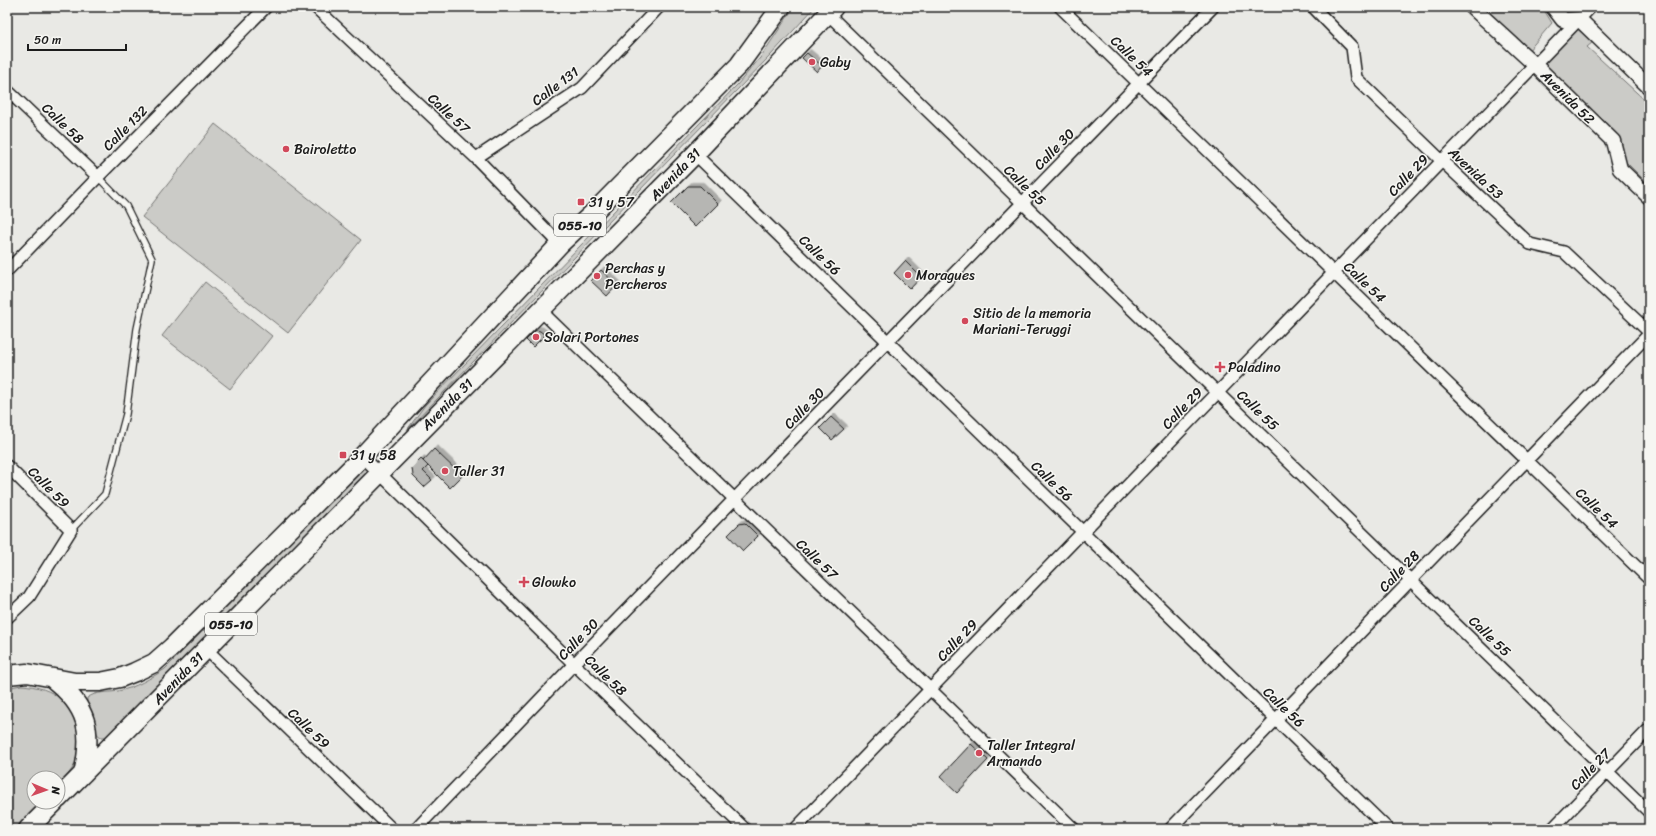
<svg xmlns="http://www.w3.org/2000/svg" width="1656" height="836" font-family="Sriracha,sans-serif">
<defs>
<filter id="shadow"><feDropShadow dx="3.5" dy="-3.5" stdDeviation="0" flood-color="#0004"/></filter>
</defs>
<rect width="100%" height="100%" fill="#e9e9e5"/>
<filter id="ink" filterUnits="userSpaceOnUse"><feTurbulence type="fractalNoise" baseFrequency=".025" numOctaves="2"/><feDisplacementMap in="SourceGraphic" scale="8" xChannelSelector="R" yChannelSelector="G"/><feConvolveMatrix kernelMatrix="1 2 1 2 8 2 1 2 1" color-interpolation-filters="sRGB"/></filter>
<g filter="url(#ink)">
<path fill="#cbcbc7" stroke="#747472" d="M794,7h21l-44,48 -364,375 18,-25 312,-320 23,-27z
M1482,7h60l10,16 -24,28z
M1575,27l18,15 -6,5 62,57v81l-26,-26 -80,-96z
M215,124l146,116 -73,93 -146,-116z
M205,282l67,54 -42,53 -68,-53z
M368,464l3,4 -264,269h-6l-4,-3 -4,-20 -6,-10v-6c9,-7 21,-5 31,-7 17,-3 33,-13 47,-22z
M21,685c33,2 54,18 58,52 0,10 0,18 -4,27 -4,8 -11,15 -17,22v-8h-24v24h8l-27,27h-2l-6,-6v-135z"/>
<path fill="#b6b6b3" stroke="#1c1c1c" filter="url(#shadow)" d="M807,53l15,13 -5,6 -15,-14z
M688,186h12l18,18 -23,23 -24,-24z
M905,261l16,16 -11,12 -16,-16z
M601,270l16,15 -10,11 -16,-15z
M536,330l4,1 5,4 -12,12 -7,-7z
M831,417l13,12 -12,11 -12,-12z
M434,449l28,27 -12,12 -27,-27z
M421,459l7,7 -5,5 9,9 -8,7 -11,-11 -1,-8z
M745,523l13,13 -15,15 -15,-16 11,-11z
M971,744l17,16 -31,33 -17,-16z"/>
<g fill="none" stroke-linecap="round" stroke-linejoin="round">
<defs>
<path id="service" d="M71,530l34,-36 21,-80 11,-85 15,-70 -26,-53 -28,-29"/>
<path id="minor" d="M315,7l161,151 84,86
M1060,7l589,572
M1313,7l39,40 4,31 86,83 88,83 34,8 85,80
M828,14l821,798
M7,90l91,87
M695,154l693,675
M476,158l106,-70 77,-81
M7,271l91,-94 168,-170
M540,310l534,519
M362,456l212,208 171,165
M7,466l64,64 -42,67 -22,21
M206,649l186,180
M416,829l158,-165 639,-657
M795,829l796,-822
M1170,829l479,-495
M1552,829l97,-100"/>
<path id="tertiary" d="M1472,7l63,58 78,76 7,28 29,28
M1553,7l10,13 16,-1 70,68"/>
<path id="trunk" d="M7,675l20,-2 48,9h25l20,-4 15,-6 19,-9 18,-16 183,-183 205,-220 33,-31 146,-148 42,-58
M53,679c35,28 40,52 30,95
M58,799l637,-645 139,-147
M28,829l27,-27"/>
</defs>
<use href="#service" stroke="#1c1c1c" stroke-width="8"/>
<use href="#minor" stroke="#1c1c1c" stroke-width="14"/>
<use href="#tertiary" stroke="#1c1c1c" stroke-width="17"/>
<use href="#trunk" stroke="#1c1c1c" stroke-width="21"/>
<use href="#service" stroke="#f6f6f2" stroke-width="5.5"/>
<use href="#minor" stroke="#f6f6f2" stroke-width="11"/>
<use href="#tertiary" stroke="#f6f6f2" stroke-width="14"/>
<use href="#trunk" stroke="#f6f6f2" stroke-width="18"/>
</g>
</g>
<g fill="#d1495b" stroke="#f6f6f2" stroke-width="1.5">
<circle cx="812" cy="62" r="4"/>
<circle cx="286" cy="149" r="4"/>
<rect x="577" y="198" width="8" height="8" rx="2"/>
<circle cx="908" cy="275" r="4"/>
<circle cx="597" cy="276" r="4"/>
<circle cx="965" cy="321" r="4"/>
<circle cx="536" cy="337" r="4"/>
<path d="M1218 361h4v4h4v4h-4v4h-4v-4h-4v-4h4z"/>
<rect x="339" y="451" width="8" height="8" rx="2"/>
<circle cx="445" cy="471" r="4"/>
<path d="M522 576h4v4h4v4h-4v4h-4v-4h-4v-4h4z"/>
<circle cx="979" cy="753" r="4"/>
</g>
<g text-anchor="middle" stroke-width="3" stroke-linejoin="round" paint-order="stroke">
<g fill="#f6f6f2" stroke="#5d5d5c" stroke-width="1">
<rect x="554" y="214" width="52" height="22" rx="3"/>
<rect x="205" y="613" width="52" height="22" rx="3"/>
</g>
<g font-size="13" font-weight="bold" fill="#1c1c1c">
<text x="580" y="230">055-10</text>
<text x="231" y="629">055-10</text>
</g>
<g font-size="14" fill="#1c1c1c" stroke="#f6f6f2">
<text transform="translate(1132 56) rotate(44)" y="5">Calle 54</text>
<text transform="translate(555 86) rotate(-37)" y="5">Calle 131</text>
<text transform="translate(1568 97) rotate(45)" y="5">Avenida 52</text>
<text transform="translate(449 113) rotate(43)" y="5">Calle 57</text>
<text transform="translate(63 123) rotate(44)" y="5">Calle 58</text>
<text transform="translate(125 128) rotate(-45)" y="5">Calle 132</text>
<text transform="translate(1054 149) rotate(-46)" y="5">Calle 30</text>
<text transform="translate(1476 173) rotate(43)" y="5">Avenida 53</text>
<text transform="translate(675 174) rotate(-46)" y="5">Avenida 31</text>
<text transform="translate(1408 175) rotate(-46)" y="5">Calle 29</text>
<text transform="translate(1025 185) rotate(44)" y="5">Calle 55</text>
<text transform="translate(820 255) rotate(44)" y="5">Calle 56</text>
<text transform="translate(1365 282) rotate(44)" y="5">Calle 54</text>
<text transform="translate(447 404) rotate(-45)" y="5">Avenida 31</text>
<text transform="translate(804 408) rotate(-46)" y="5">Calle 30</text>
<text transform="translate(1182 408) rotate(-46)" y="5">Calle 29</text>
<text transform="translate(1258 410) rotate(44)" y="5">Calle 55</text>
<text transform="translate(1052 481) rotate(44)" y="5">Calle 56</text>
<text transform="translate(49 487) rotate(45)" y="5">Calle 59</text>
<text transform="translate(1597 508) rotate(44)" y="5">Calle 54</text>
<text transform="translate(817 559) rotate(44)" y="5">Calle 57</text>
<text transform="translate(1399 571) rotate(-46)" y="5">Calle 28</text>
<text transform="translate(1490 636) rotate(44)" y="5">Calle 55</text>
<text transform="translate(578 639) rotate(-46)" y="5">Calle 30</text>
<text transform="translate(957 640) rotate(-46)" y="5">Calle 29</text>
<text transform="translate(606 675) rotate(44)" y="5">Calle 58</text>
<text transform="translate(178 678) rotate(-46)" y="5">Avenida 31</text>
<text transform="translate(1284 707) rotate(44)" y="5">Calle 56</text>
<text transform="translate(309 728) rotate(44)" y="5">Calle 59</text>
<text transform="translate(1590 769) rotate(-46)" y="5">Calle 27</text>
</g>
<g font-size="14" fill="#1c1c1c" stroke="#f6f6f2" text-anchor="start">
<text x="820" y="67">Gaby</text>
<text x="294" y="154">Bairoletto</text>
<text x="589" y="207">31 y 57</text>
<text x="605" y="273">Perchas y<tspan x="605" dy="16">Percheros</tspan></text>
<text x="916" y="280">Moragues</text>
<text x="973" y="318">Sitio de la memoria<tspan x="973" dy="16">Mariani-Teruggi</tspan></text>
<text x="544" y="342">Solari Portones</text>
<text x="1228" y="372">Paladino</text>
<text x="351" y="460">31 y 58</text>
<text x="453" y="476">Taller 31</text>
<text x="532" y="587">Glowko</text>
<text x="987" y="750">Taller Integral<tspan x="987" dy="16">Armando</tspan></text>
</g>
</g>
<rect width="1656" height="836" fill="none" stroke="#f6f6f2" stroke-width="24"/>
<rect x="12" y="12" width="1632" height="812" fill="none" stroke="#1c1c1c" stroke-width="1.5" filter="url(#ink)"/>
<g transform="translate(46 790) rotate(92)"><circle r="19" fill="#f6f6f2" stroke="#9f9f9c"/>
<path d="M0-3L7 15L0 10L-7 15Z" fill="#d1495b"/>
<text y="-6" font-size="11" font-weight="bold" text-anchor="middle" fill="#1c1c1c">N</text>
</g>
<path d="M28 44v6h98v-6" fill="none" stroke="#1c1c1c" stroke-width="2"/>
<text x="34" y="44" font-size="12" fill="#1c1c1c" stroke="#f6f6f2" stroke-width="3" paint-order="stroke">50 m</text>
</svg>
